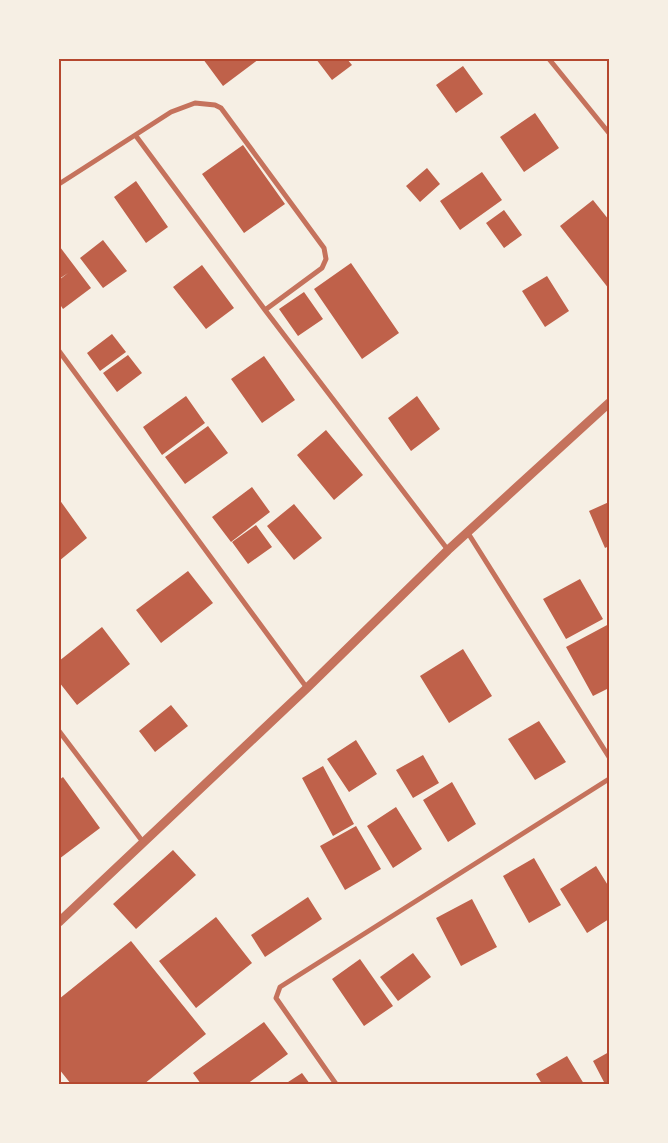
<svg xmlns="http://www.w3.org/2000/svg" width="668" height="1143" font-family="'DM Sans',sans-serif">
<rect width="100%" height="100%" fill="#f6efe4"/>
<path fill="#bf614a" d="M203,59h56l-36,27z
M316,59h31l5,6 -20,15z
M463,66l20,28 -27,19 -20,-28z
M535,113l24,35 -35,24 -24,-35z
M243,145l42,59 -41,29 -42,-59z
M427,168l13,16 -20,18 -14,-16z
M482,172l20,28 -42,30 -20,-29z
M136,181l32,46 -22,16 -32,-46z
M593,200l16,20v69l-49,-63z
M504,210l18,25 -18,13 -18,-25z
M103,240l24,31 -24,17 -23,-30z
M59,247h1l31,41 -28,21 -4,-6v-23l9,-7 -9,6z
M351,263l48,70 -37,26 -48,-70z
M202,265l32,43 -28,21 -33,-42z
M547,276l22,35 -24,16 -23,-36z
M304,292l19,27 -25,17 -19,-27z
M112,334l14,18 -26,19 -13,-18z
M128,355l14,18 -25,19 -14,-19z
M264,356l31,44 -33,23 -31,-44z
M186,396l19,27 -43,32 -19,-28z
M417,396l23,33 -29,22 -23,-33z
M208,426l20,27 -43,31 -20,-27z
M326,430l37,45 -29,25 -37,-45z
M252,487l18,25 -39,30 -19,-25z
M59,499l28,39 -28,23z
M609,502v44l-4,2 -16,-37z
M294,504l28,34 -28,22 -27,-34z
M256,525l16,22 -24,17 -16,-22z
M188,571l25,32 -52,40 -25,-33z
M580,579l23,40 -37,20 -23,-40z
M609,624v64l-16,8 -27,-49z
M102,627l28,37 -53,41 -18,-23v-21z
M463,649l29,47 -43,27 -29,-47z
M171,705l17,21 -33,26 -16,-21z
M539,721l27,41 -31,18 -27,-41z
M356,740l21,34 -28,18 -22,-33z
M423,755l16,28 -26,15 -17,-28z
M323,766l31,58 -21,12 -31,-58z
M63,777l37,51 -41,31v-79z
M452,782l24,42 -28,18 -25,-42z
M396,807l26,42 -29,19 -26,-42z
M356,826l25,43 -36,21 -25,-44z
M173,850l23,25 -60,54 -23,-25z
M534,858l27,47 -32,18 -26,-47z
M596,866l13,21v32l-22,14 -27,-44z
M308,897l14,22 -57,38 -14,-22z
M472,899l25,48 -36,19 -25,-48z
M216,917l36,46 -56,45 -37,-47z
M131,941l75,93 -62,50h-73l-12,-15v-70z
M413,953l18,24 -33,24 -18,-24z
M360,959l33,47 -29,20 -32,-47z
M264,1022l24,32 -41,30h-46l-8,-11z
M609,1052v32h-4l-12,-23z
M567,1056l17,28h-42l-6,-10z
M302,1073l8,11h-25z"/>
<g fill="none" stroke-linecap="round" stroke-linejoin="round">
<path stroke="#c5725c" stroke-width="5" d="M549,59l60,74
M136,136l129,174 183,240
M59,184l112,-72 24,-9 20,2 6,3 103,140 2,11 -4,9 -57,42
M59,351l248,337
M468,533l141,224
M59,731l84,111
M336,1084l-60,-86 4,-11 329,-208"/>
<path stroke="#c5725c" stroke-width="9" d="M59,922l248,-234 141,-138 161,-147"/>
</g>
<rect width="668" height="1143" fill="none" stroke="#f6efe4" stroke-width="120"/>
<rect x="60" y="60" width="548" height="1023" fill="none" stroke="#b5482f" stroke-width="2"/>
</svg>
